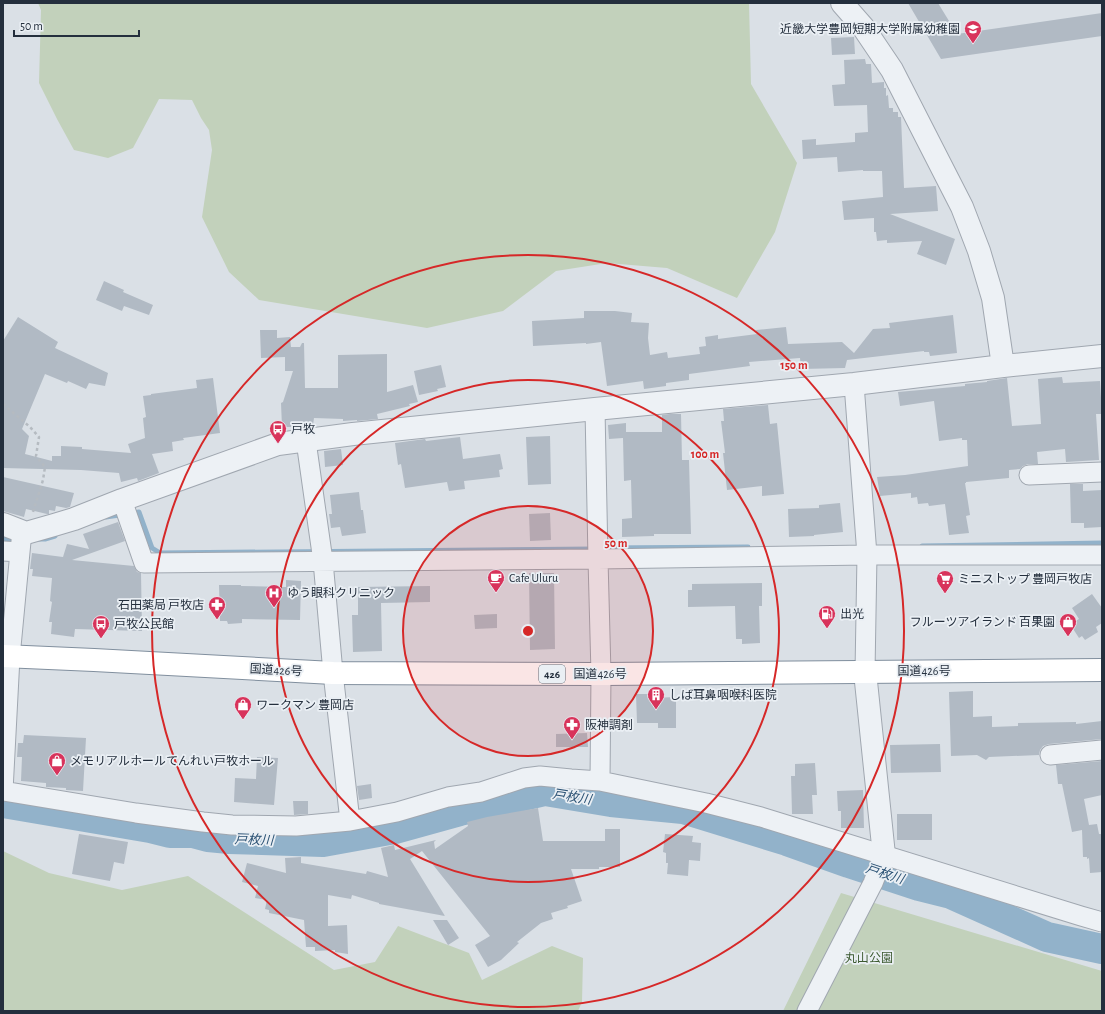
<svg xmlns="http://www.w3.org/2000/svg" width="1105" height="1014" font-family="'Alegreya Sans','Noto Sans JP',sans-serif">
<rect width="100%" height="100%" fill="#dae0e6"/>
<path fill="#c2d1bb" d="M38,3h711l2,81 46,79 -22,69 -38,66 -70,-30 -60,-5 -51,8 -53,40 -76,17 -168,-28 -30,-28 -27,-55 10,-67 -3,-20 -8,-12 -9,-18 -33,-1 -26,49 -25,10 -34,-8 -17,-31 -18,-36 2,-73z
M3,851l46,22 73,17 66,-14 146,94 41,-8 23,-36 71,27 13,27 70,-34 31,12 -1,44 -4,9h-575z
M841,893l261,78v40h-319z"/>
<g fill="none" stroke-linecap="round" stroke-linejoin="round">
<path stroke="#92b2ca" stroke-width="5" d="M106,517l33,-5 13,36 8,5 434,-4
M3,539h15
M38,539h7l10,-3
M922,546l180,-3
M602,548l146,-1"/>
<path stroke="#92b2ca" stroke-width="30" d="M3,803l147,25 20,5h23l15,4 21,2 94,3 72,-13 65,-18 85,-20 66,11 72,7 104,32 62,22 70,23 32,8 96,43 55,12"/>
</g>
<path fill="#b1bac4" d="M908,3h30l19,31 145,-21v23l-161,23z
M854,37l1,17 -23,1 -1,-17z
M865,59l1,5h5l1,19 12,-1v6h2v8l2,-1 1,13h4v4h5v5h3l3,71 32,-2 2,25 -48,3 65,25 -9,26 -29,-11 5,-13 -35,2v-3l-10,1 -1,-9h-2v-14l-30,2 -2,-19 41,-4 -1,-26h-19v-1l-25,2 -1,-15 -34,2 -1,-19 14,-1v6l39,-3v-9l13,-1 -1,-27 -33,1 -2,-21 13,-1 -1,-24z
M104,281l20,9 -1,2 30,13 -4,10 -25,-9 -2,5 -26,-11z
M584,311h31l17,2 -1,9 18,1 -1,15 2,17 17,-3 1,6 32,-4 -1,-7 7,-1 -1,-9 13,-2v4l39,-5 -1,-4 30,-3 2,17 54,-2 12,11 19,-24 17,-1 -1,-5 64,-8 4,38 -27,3 -1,-4h-5v-1l-77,9 -2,8 -44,1 -1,-11 -51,4 1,4 -61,8v6l-23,3v3l-22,3 -1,-8 -36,5 -6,-44 -15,2v-1l-53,3 -1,-25 52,-3z
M18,317l40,25 -3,6 53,25 -3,13 -16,-3 -3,6 -18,-8 -1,2 -22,-9 -23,55 7,7 -4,18 27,7v-5h9v-10l21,1v2l49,4 -3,-9 17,-6 -2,-20 3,-1 -3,-21 8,-1v-1l46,-6 -1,-8 17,-2 7,55 -37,5 1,2 -12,2 1,9 -21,3 7,19 -21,8 -1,-3 -16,4 -2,-9 -38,-3 -78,-2v-127z
M260,330h17v8l13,-1 1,10h9l2,-4h2l1,45h33v-33l49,-1v38l26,-7 5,17 -9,2 1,2 -33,8 1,5 -21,2v-1l-14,1v-2l-29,-1 -1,7 -8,-1v3h-23l-1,-24 2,-1 10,-31h-8v-14l-24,1z
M441,365l5,22 -9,2 1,2 -19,4 -5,-24z
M1062,377l1,6 37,-2 2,33h-6l3,46 -33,2 -1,-13 -28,3 1,12h-10l-5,2 -3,3 -11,1v8l-43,4v1h-1l5,32 -4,1 3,17 -20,2 -4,-31 -16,2 -1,-3 -10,1 -1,-7 -6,1v-5l-31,3 -3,-19 28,-2 63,-9 -1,-26h-5v-2l-23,3 -5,-40 -34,5 -2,-14 67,-6v-2l22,-2v-1l20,-3 5,48 29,-2 -3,-45z
M768,405l2,19 7,-1 7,71 -22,2v-10l-35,4 -4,-37h2l-4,-32h3l-1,-12z
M670,414h11l1,46h7l2,74h-37v2l-32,1v-18l10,-1 -1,-38 -7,1 -1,-43 -14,1 -1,-14 18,-2v9h36v-17z
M550,436l1,48 -23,1 -2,-48z
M460,437l3,22 37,-5 3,15 -4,1 1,7 -36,4 1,8 -16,2 -2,-9 -42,6 -4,-24 -3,1 -3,-22 30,-4 1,2z
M341,449l2,16 -18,2 -1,-16z
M3,477l71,16 -4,14 -4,1 -10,-2 -1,5 -6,-1v4h-2l-21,-5 -2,8 -21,-6z
M1070,484h13v7l19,-1v37l-18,1v-5h-13z
M359,492l2,18h2l3,23 -24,3 -2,-9 -9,1 -2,-14h3l-2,-19z
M840,503l3,29 -29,3v1l-25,1 -1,-28 31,-1v-3z
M550,513l1,27 -21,1 -1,-27z
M118,522l7,19 -53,19 62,6 3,6 4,1 1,58 -67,-2 -1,8 -23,-3 1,-12h-3l3,-20 -2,-1 2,-23 -20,-2 1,-7h-3l2,-16 31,4 4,-13 22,5 -6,-15z
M529,573h25l1,76 -25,1z
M286,580l15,1 -1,39 -58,-1v4l-14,1 -1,-3h-7l-1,-36h22v1l45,1z
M762,583v23h-3l1,37 -18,1v-5h-6l-1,-33 -47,1v-17h4v-6z
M430,586v16l-49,1 1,48 -29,1 -1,-37h6v-28z
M1092,594l10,14v15l-6,4 2,5 -13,8 -3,-4 -3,2 -9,-14 9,-5 -7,-11z
M497,614v14l-22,1 -1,-14z
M973,691v26l19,-1v11l26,-1v-3l58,-1v2l26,-3v18l-53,5 -6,2 -3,4 -1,5 -50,2 -3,3 -9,-5 -26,1 -2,-64z
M636,694h16v4l24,-1v31h-18v-5h-21z
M587,733l1,14h-32v-13z
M24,735l62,3 -3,53 -17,-1v-2l-20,-1v-4l-25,-2 1,-24h-5l1,-14h5z
M940,744l1,28 -50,1 -1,-28z
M257,757l21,1 -4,47 -40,-3 1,-24 21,1z
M1102,761v34l-18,4 5,26 8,-1 2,10h3v38l-12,1 -1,-15 -2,1v-2h-4l-1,-27 -10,2 -10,-48h-4l-2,-19z
M815,763l2,32h-5l1,19h-21l-1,-38h4v-12z
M371,784l1,14 -13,2 -2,-14z
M863,790l1,38h-23v-17h-3l-1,-20z
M293,801h15v13l-14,1z
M538,808l5,33h62v-12h15v38h-21v2h-28l11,32 -15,5 1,2 -17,5 2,6 -12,4 -24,19 2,1 -18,17 -13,7 -13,-22 15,-9 -68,-85 -12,8 35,57 -66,-12v-1l-27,-8 -1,4 -23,-4v31l19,-1 1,29 -13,-2v-2l-20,1v-4h-9l-2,-27 -35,-7v-3l-4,-1 2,-9 -12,-2 3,-12 -16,-4 5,-19 39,10 -1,-15 16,-1v6l65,11 1,-3 21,6 -7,-29 13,-3 1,5 41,-10 -2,2 1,7 33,-23 -1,-4 20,-5z
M897,814h35v26h-35z
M79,834l49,8 -4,22 -10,-2 -4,19 -38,-7z
M665,834l28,2 -1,6 9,1 -1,18 -11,-1 -1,16 -21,-2 1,-11h-2v-10l-3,-1z
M433,920h14l12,18 -11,7z"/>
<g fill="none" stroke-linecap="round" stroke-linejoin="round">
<defs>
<path id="minor" d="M854,384l13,171 -2,117
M595,409l3,150 3,115 -1,107
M306,441l17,120 10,112 17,148
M1029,475l73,-3
M122,500l22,63 454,-4 269,-4h235
M3,551l17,1
M1050,755l52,-5
M3,791l133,22 67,9 29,3 64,1 54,-5 47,-9 51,-15 33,-5 43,-14 16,-2 31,3 29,2 106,22 55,14 320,99 21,6
M3,791l7,-134 12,-126
M807,1011l66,-128 11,-28"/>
<path id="tertiary" d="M842,3l21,24 29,43 70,137 17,44 14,47 10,68
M3,524l23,9 28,-8 20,-6 48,-19 156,-56 75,-10 242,-25 259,-25 149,-18 99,-10
M865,672l19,183"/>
<path id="trunk" d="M3,656l91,4 239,13 268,1 501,-4"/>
</defs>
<use href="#minor" stroke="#a0a7b0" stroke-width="21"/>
<use href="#tertiary" stroke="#a0a7b0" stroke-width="24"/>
<use href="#trunk" stroke="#818f9e" stroke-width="24"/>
<path stroke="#b5bbc1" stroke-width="2.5" stroke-dasharray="3 3" stroke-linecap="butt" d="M3,404l27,23 9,10 -3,19 9,11 -2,13 -10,32"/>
<use href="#minor" stroke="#edf1f5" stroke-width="19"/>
<use href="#tertiary" stroke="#edf1f5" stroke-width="22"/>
<use href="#trunk" stroke="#fff" stroke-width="22"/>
</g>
<circle cx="528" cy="631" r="125" fill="#d62828" fill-opacity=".12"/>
<g fill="none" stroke="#d62828" stroke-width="2">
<circle cx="528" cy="631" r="125"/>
<circle cx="528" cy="631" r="251"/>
<circle cx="528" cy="631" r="376"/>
</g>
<defs>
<symbol id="school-pin" viewBox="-11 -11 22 30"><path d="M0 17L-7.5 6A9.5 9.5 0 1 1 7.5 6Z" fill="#d8335b" stroke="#eaeff4"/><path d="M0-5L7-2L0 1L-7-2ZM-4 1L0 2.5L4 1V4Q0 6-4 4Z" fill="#fff"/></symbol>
<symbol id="bus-pin" viewBox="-11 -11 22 30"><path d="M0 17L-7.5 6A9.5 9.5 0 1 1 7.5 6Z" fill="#d8335b" stroke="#eaeff4"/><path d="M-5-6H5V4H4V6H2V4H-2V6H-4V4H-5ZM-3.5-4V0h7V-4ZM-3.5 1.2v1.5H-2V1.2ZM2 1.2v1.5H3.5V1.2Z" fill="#fff"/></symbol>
<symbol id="cafe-pin" viewBox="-11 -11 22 30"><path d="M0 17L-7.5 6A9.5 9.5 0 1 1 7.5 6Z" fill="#d8335b" stroke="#eaeff4"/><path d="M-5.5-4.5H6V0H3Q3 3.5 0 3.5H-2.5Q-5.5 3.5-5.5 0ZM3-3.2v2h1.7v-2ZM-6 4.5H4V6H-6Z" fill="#fff"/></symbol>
<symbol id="supermarket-pin" viewBox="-11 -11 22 30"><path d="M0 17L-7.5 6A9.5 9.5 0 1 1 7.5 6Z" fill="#d8335b" stroke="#eaeff4"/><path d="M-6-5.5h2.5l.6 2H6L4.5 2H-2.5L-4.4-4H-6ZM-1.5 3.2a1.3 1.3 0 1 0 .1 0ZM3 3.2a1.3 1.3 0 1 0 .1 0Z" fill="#fff"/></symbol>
<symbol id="hospital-pin" viewBox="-11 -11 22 30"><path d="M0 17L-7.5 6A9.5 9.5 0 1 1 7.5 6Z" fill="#d8335b" stroke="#eaeff4"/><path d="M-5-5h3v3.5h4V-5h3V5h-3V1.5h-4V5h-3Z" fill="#fff"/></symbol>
<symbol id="pharmacy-pin" viewBox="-11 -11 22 30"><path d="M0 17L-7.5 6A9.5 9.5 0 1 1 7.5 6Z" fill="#d8335b" stroke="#eaeff4"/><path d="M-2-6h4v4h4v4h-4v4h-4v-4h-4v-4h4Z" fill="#fff"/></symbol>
<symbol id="fuel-pin" viewBox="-11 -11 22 30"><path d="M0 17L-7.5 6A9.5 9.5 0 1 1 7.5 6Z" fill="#d8335b" stroke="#eaeff4"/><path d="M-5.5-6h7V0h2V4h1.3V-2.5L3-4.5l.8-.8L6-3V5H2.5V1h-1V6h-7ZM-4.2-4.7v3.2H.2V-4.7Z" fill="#fff"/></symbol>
<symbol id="shop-pin" viewBox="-11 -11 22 30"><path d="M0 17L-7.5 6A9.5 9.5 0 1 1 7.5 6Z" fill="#d8335b" stroke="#eaeff4"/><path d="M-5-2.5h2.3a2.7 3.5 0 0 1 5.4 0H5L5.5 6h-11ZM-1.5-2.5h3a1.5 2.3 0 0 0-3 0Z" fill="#fff"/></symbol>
<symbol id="building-pin" viewBox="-11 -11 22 30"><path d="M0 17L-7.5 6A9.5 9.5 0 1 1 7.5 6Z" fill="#d8335b" stroke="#eaeff4"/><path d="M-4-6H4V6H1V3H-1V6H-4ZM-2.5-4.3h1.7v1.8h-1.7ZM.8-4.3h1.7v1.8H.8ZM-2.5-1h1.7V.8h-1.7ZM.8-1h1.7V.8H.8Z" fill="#fff"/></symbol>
</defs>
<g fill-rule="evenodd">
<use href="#school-pin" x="963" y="19" width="20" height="27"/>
<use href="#bus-pin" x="268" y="419" width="20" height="27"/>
<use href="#cafe-pin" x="486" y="568" width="20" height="27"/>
<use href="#supermarket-pin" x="935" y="569" width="20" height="27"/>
<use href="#hospital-pin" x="264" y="583" width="20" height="27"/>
<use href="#pharmacy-pin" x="207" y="595" width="20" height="27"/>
<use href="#fuel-pin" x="817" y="604" width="20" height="27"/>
<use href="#shop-pin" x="1058" y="612" width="20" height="27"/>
<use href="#bus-pin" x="91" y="614" width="20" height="27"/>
<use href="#building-pin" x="646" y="685" width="20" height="27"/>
<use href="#shop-pin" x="233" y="695" width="20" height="27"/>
<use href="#pharmacy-pin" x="562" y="715" width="20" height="27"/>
<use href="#shop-pin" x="47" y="751" width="20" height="27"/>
</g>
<g text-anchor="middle" stroke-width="3.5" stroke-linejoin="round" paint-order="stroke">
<rect fill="#eaeff4" stroke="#5f6974" stroke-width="1" x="539" y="665" width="26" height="18" rx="3"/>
<g font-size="11" font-weight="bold" fill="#242f3d">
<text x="552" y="678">426</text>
</g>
<g font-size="12" fill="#242f3d" stroke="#eaeff4" text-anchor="start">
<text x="960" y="33" text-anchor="end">近畿大学豊岡短期大学附属幼稚園</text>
<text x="291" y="433">戸牧</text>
<text x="509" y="582">Cafe Uluru</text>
<text x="958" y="583">ミニストップ 豊岡戸牧店</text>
<text x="287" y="597">ゆう眼科クリニック</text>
<text x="204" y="609" text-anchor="end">石田薬局 戸牧店</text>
<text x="840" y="618">出光</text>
<text x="1055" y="626" text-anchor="end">フルーツアイランド 百果園</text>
<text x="114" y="628">戸牧公民館</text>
<text x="669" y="699">しば耳鼻咽喉科医院</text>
<text x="256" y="709">ワークマン 豊岡店</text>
<text x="585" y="729">阪神調剤</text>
<text x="70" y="765">メモリアルホールてんれい戸牧ホール</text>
</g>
<g font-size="12" fill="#242f3d" stroke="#eaeff4">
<text transform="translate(276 670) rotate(3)" y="4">国道426号</text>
<text x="924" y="675">国道426号</text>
<text x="600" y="678">国道426号</text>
</g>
<g font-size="12" fill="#3c5a30" stroke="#eaeff4">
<text x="869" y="962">丸山公園</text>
</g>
<g font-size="13" font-style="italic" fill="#2b5274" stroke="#eaeff4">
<text transform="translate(572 796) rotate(9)" y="5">戸枚川</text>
<text transform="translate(254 839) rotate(2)" y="5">戸枚川</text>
<text transform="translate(885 873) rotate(18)" y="5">戸枚川</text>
</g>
</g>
<circle cx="528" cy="631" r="6" fill="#d62828" stroke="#eaeff4" stroke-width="2"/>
<g font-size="12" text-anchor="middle" font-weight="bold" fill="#d62828" stroke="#eaeff4" stroke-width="3.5" stroke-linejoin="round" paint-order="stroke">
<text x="794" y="369">150 m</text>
<text x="705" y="458">100 m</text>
<text x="616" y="547">50 m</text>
</g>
<rect width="1105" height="1014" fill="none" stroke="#242f3d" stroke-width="8"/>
<path d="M14 30v6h125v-6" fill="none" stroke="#242f3d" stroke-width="2"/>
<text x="20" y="30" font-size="12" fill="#242f3d" stroke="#eaeff4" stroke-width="3" paint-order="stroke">50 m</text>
</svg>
